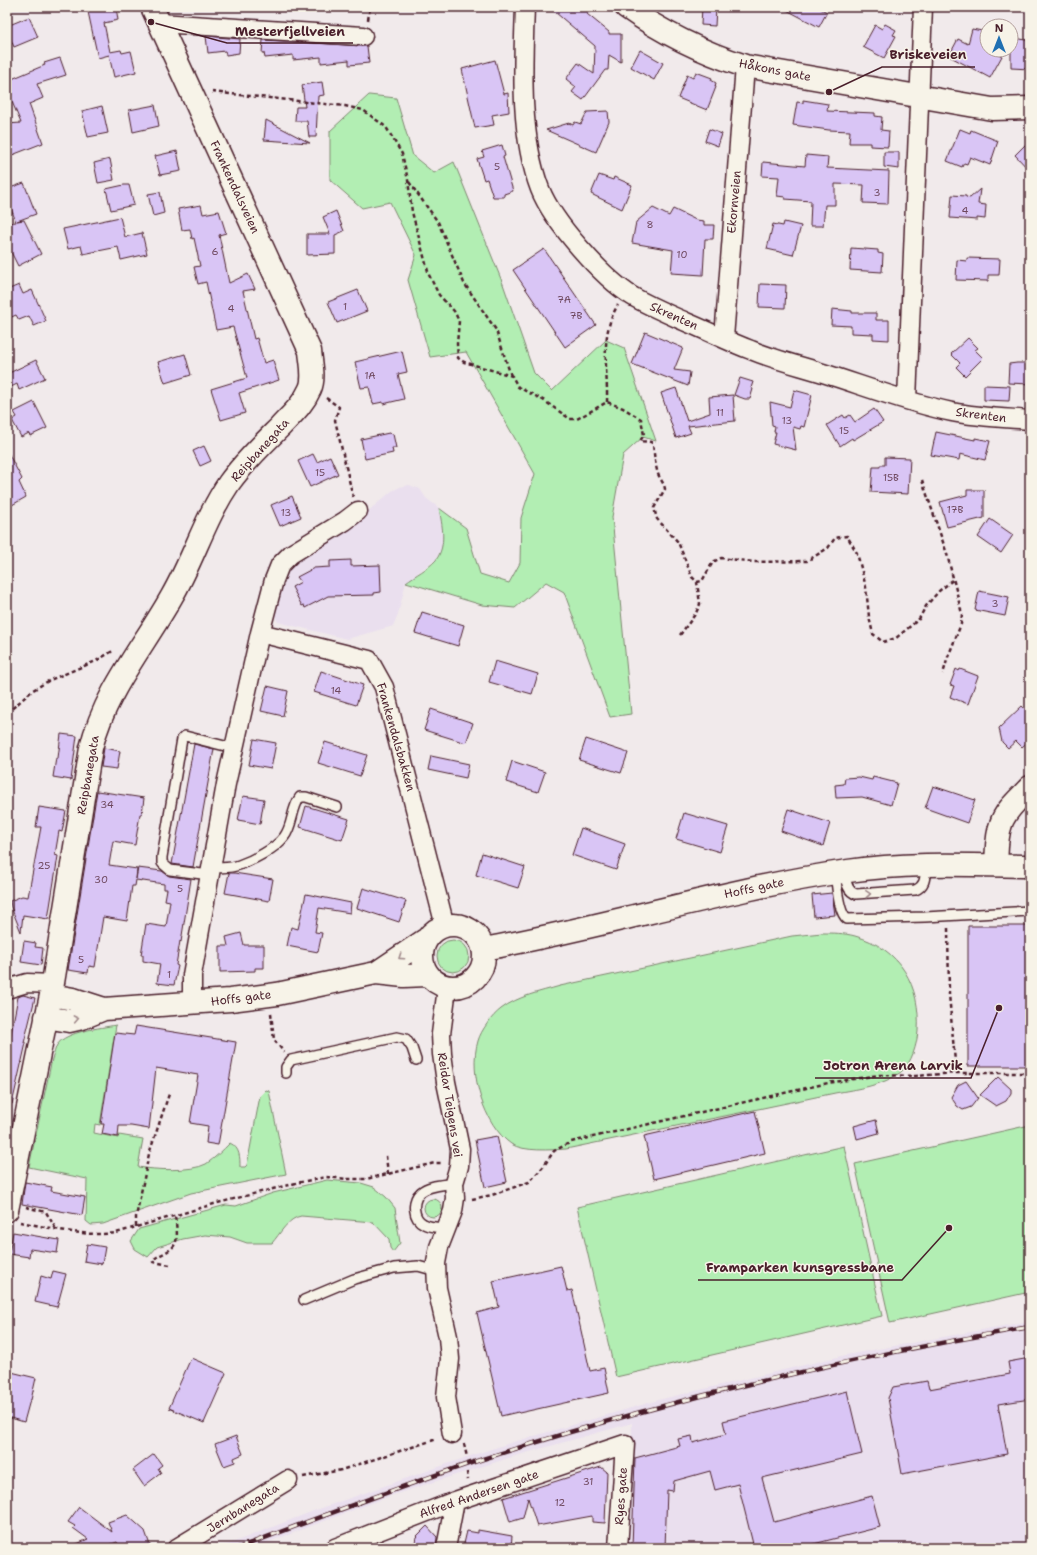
<svg xmlns="http://www.w3.org/2000/svg" width="1037" height="1555" font-family="'Shantell Sans',sans-serif">
<rect width="100%" height="100%" fill="#f1eaeb"/>
<filter id="ink" filterUnits="userSpaceOnUse"><feTurbulence type="fractalNoise" baseFrequency=".025" numOctaves="2"/><feDisplacementMap in="SourceGraphic" scale="8" xChannelSelector="R" yChannelSelector="G"/><feConvolveMatrix kernelMatrix="1 2 1 2 8 2 1 2 1" color-interpolation-filters="sRGB"/></filter>
<g filter="url(#ink)">
<path fill="#eadfee" d="M409,485l11,4 6,9 13,10 3,20 1,17 -7,14 -30,23 -8,32 -5,12 -46,13 -69,-17 -3,-6 15,-55 71,-44 31,-26 8,-4z
M1030,1321v227h-401l3,-125 -117,33 -122,39 -140,53h-34l97,-38 151,-53 43,-14 152,-44 184,-44z"/>
<path fill="#b2eeb3" stroke="#7e866f" d="M369,95l27,3 17,58 21,17 20,-11 49,122 31,89 18,18 54,-51 18,8 32,93 -13,-4 -20,18 -11,62 19,197 -21,3 -46,-125 -18,-10 -31,26 -33,-3 -76,-23c9,-7 22,-13 30,-22 11,-15 6,-35 3,-52l27,20 14,46 29,9 11,-20 1,-45 14,-44 -69,-122 -36,5 -22,-77 8,-25 -26,-53 -28,6 -32,-28v-49z
M822,933c11,0 22,0 33,3 45,12 66,50 63,95 -1,13 -6,32 -17,41 -18,14 -45,17 -66,21l-269,56c-15,1 -42,3 -55,-5 -27,-19 -43,-71 -33,-103 3,-11 14,-25 23,-32 17,-13 39,-17 59,-23l232,-50z
M437 956a16 16 0 1 1 32 0a16 16 0 1 1-32 0Z
M116,1025l-16,100 -5,-1 -1,9 24,5 1,-3 24,4 -5,28c17,3 53,5 68,-3 9,-6 17,-14 24,-21 10,5 10,14 10,24h5l2,-2 13,-69 6,-6 3,1 17,83 -95,19 -88,31 -12,1 -5,-4 1,-42 -58,-12 23,-108c2,-4 3,-11 5,-14 9,-14 44,-17 59,-20z
M1030,1125v167l-140,31 -35,-159z
M844,1146l38,170 -266,61 -39,-170z
M327,1180l34,3 13,4 12,10 9,11 5,35 -7,9 -3,-4 -1,-9 -16,-17 -72,-6c-13,2 -21,18 -29,27h-25l-17,-6 -25,-2 -22,4 -26,8 -9,10 -13,-8 -4,-8 8,-12 87,-24 10,1 37,-13z
M424 1208a9 9 0 1 1 18 0a9 9 0 1 1-18 0Z"/>
<path fill="#d9c5f5" stroke="#4a1f2b" d="M87,7h29l2,13 -14,3 6,29 11,-2 1,3 9,-2 5,21 -22,5 -5,-22 -11,3z
M549,7h44l-6,7 22,18v2h12v28l-12,-7 -1,15h-3l-22,30 -11,-8 4,-5 -10,-8 12,-16 16,11 1,-28z
M702,7h14l-1,19 -14,-1z
M781,7h36l10,5 -8,15z
M29,17l9,20 -24,10 -7,-17v-4z
M885,24l11,6 -3,5 3,1 -12,22 -21,-11 12,-22 7,4z
M972,29l15,3v18h3l12,6 -12,22 -41,-22 9,-17 10,5z
M206,36l34,3 -1,14 -13,2 -1,-4 -17,2z
M1011,37l19,4v28l-19,-1z
M263,40l99,6h5l2,17 -20,2v-5l-28,3v-6l-28,3v-5l-28,3 -1,-5h-2z
M640,50l23,13 -9,17 -23,-13z
M60,58l6,17 -29,9 6,14 -14,6 14,39 -36,14v-33l14,-1 -14,-33v-9l38,-16 -1,-2z
M495,60l9,34 4,-1 1,19 -17,3 2,10 -19,3 -13,-59z
M696,72l16,6 -1,2 5,3 -1,3 1,1 -9,23 -29,-12 9,-23 6,3z
M322,82l2,13 -6,1 -2,41h-7l-2,-16h-12l1,-14h9l-3,-22z
M803,100l25,4 -1,7 48,2v3l7,1 -1,13 8,1 -1,16 -18,-1v-3h-21l1,-12 -21,-1 -36,-5 4,-23 6,1z
M155,105l4,21 -26,6 -4,-22z
M102,106l6,27 -20,4 -6,-26z
M608,111l1,11 -13,30 -50,-22 23,-7 4,2 2,-3 6,2 6,-12z
M266,120l44,23 -46,-3z
M709,129l13,5 -4,12 -13,-5z
M960,129l10,4 1,-3 27,11 -8,24 -20,-8 -3,7 -3,-1 -2,4 -15,-6z
M1030,140v31l-15,-16z
M502,145l3,11 -2,1 10,34 -9,3v3h-11l-6,-18 -3,1 -7,-21 7,-2 -2,-6z
M177,151l4,20 -21,4 -5,-19z
M884,152h15v17l-15,-2z
M806,155l22,2 -1,11 62,3 -1,33 -25,-1 1,-18 -29,-1v21h-10l-2,21h-13l1,-25 -26,-2v-2l-8,-1 2,-19 -17,-1 1,-14 42,4z
M110,159l4,21 -16,3 -4,-20z
M599,175l14,5 1,-3 18,8 -10,24 -31,-15z
M24,183l12,31 -19,7 7,-1 17,34 -23,12 -11,-22v-21l9,-1 -8,-22 3,-1 -4,-10z
M124,185h5l5,20 -23,5 -5,-21z
M980,189l-2,15 8,1 -1,14 -8,-1v2l-27,-2 2,-23 14,1v1l4,1z
M160,192l4,21 -11,3 -5,-22z
M201,205l2,9 16,-3 7,22 -7,2 10,48 19,-9 7,15 -12,2 11,48 3,-1 7,25 9,-3 6,20 -40,13 6,20 -24,7 -10,-31 36,-11 -14,-51 -17,3 -10,-48 -8,2 -4,-17 6,-1 -6,-28 -2,1 -2,-10 -8,1 -4,-21z
M653,208l16,8 4,-7 23,11 8,1v4h10l-1,14h-8l-2,36 -32,-2 2,-23 -41,-7 4,-21z
M336,211l8,20 -9,4v19l-28,1v-21h23l-7,-17z
M120,217l5,20 17,-4 5,21 -26,6 -3,-13 -35,7 -2,-8 -13,3 -5,-20z
M784,222l17,4 -8,29 -26,-6 6,-25 10,2z
M851,248l27,2v3l5,1 -1,18 -32,-2z
M544,249l52,76 -31,22 -52,-77z
M967,258l33,1 -1,16h-11v6l-32,-1 1,-20 10,1z
M760,284l26,1 -1,23 -26,-1z
M19,285l4,9 9,-4 14,31 -12,5 -5,-10 -10,4 -3,-5 -9,4v-29z
M358,290l9,21 -30,12 -9,-21z
M832,309l20,2v2h24v7h13v20l-16,-1v-5l-22,-1v-7l-20,-1z
M645,332l38,16 -9,22 16,2 -2,14 -56,-22z
M968,338l10,10 -3,2 8,8 -18,18 -9,-9 4,-4 -9,-9z
M402,351l5,21 -9,2 6,25 -21,5v-2l-10,2 -4,-17 -8,1 -6,-26z
M185,354l6,21 -26,8 -7,-21z
M36,360l9,18 -26,12 -2,-6 -6,3 -4,-9v-4z
M1017,363h13v21l-22,-1 1,-19z
M740,378l13,4 -2,6 2,1 -3,10h-5l-11,-4z
M984,385l26,1 -1,15 -25,-1z
M676,388l11,33 23,-8 -1,-16 24,-2 2,26 -47,5 3,7 -15,5 -15,-45z
M794,390l18,5 -8,32 -3,-1 -1,3 -7,-2 3,23 -23,-6 3,-12h-2l1,-6 -3,-1 -2,-23 20,5z
M34,402l13,26 -17,8 -1,-3 -8,4 -9,-17 5,-3 -3,-5z
M874,409l9,13 -30,18 -1,-2 -12,8 -13,-21 16,-10 2,3 5,-3 5,7z
M936,432l39,8v-2l15,3 -5,19 -25,-6 -1,6 -28,-5z
M389,433l4,1 3,14h-4l1,5 -28,6 -4,-20z
M204,446l7,15 -11,5 -7,-15z
M7,451l15,28 -3,3 7,15 -14,8 -5,-9z
M313,454l4,8 13,-6 8,18 -28,13 -12,-26z
M885,457l25,1 -2,36 -37,-2 2,-25h7v-2h5z
M967,490h17v28l-37,9 -7,-25 27,-7z
M292,496l9,21 -21,9 -9,-21z
M990,519l23,16 -12,18 -23,-16z
M351,560v6l29,-1 1,27 -7,1v2l-46,1 -23,12 -1,-3 -2,1 -10,-19 9,-5 -4,-5 17,-9 16,-1v-6z
M979,591l30,6 -4,19 -30,-6z
M422,612l42,13 -6,21 -43,-13z
M495,661l43,13 -6,20 -43,-12z
M956,669l3,2 1,-2 18,7 -10,28 -18,-7 4,-11 -4,-1z
M321,671l42,14 -7,20 -42,-13z
M267,686l21,5 -5,25 -22,-5z
M1022,706l8,8v26l-8,7 -6,-6 -8,7 -6,-6 -3,-14z
M431,709l42,14 -7,20 -42,-13z
M61,734l16,2 -6,44 -18,-3 3,-19h2z
M254,739l22,4 -5,26 -22,-4z
M586,739l42,14 -7,20 -42,-13z
M325,742l42,13 -7,21 -42,-13z
M194,744l20,5 -21,118 -21,-3z
M104,748l16,3 -3,18 -16,-2z
M431,756l38,8 -3,14 -38,-8z
M512,761l33,11 -7,20 -32,-10z
M859,777l13,3 1,-3 24,6 -6,22 -29,-8 -26,1 -1,-13 9,-1 1,-6z
M933,786l42,14 -8,23 -42,-15z
M97,791l47,7 -2,16h-2l-5,31 -22,-4 -4,24 28,4 -1,10 2,-11 24,3 7,5 22,3 -10,63 -1,-1 -4,24 2,1 -4,19 -17,-2 3,-19 -17,-3v-6h-2l5,-31 20,3 4,-26 -5,-1 2,-11h-3v-5l-28,-4 -1,6h-3l-5,35 -24,-4 -8,50 -6,-1 -1,7 -20,-3z
M243,796l21,3 -4,25 -22,-4z
M306,806l43,13 -7,21 -42,-13z
M39,807l27,4 -4,21 -3,-1 -4,24 3,1 -10,63 -25,-4 -2,17 -10,-25 -1,-6 12,-5 6,1 13,-70h-5z
M788,809l42,14 -7,23 -42,-15z
M684,813l44,13 -8,26 -44,-13z
M581,828l44,16 -9,26 -44,-15z
M482,853l43,14 -7,21 -42,-13z
M229,873h5l39,6 -4,22 -44,-8z
M363,888l43,13 -7,21 -42,-14z
M832,893l3,22 -21,2 -2,-22z
M306,894l45,9 -1,10 -31,-5 -4,24 7,1 -4,19 -31,-6 4,-19 7,2z
M968,926h62v140h-62z
M241,933l3,12h20v23h-9v3l-35,1v-26h8l-2,-9z
M24,941l12,2 -1,4 8,1 -2,17 -20,-3z
M23,995l12,3 -11,45h2l-14,61h-5v-65h3l8,-42z
M136,1026l100,16 -18,103 -12,-2 2,-17 -18,-3 8,-48 -42,-7 -7,61 -18,-3h-12l-1,11 -16,-3 2,-10h-3l14,-91 19,2z
M998,1077l13,12v4l-5,8 -10,5 -16,-11z
M966,1081l12,17 -7,9 -8,3 -6,-4 -6,-9 7,-12z
M755,1111l10,42 -111,26 -10,-43z
M876,1120l3,13 -22,6 -3,-13z
M497,1136l10,46 -22,5 -10,-47z
M25,1182l27,5 -1,4 34,6 -3,18 -60,-11z
M13,1232l46,8 -2,13 -27,-4 -1,8 -20,-3z
M87,1244l18,3 -3,17 -18,-3z
M561,1266l6,25 5,-1 18,81 14,-3 5,25 -90,20 -1,-1 -17,4 -24,-103 22,-6 -6,-26z
M53,1271l13,3 -9,33 -22,-5 6,-26 10,3z
M191,1358l35,15 -22,50 -35,-15z
M1030,1358v41l-32,5 9,50 -105,20 -14,-76 5,-11 34,-6 2,8 81,-15 -2,-12z
M7,1371l29,7 -5,22h-1l-6,22 -17,-5z
M847,1391l15,63 -100,24 12,44 98,-26 8,31 -82,21h-44l-16,-64 -23,6 -5,-19 -36,10 -1,10 -6,-1 -2,58h-33l3,-90 45,-12 -2,-7 14,-3 1,7 33,-9 -3,-13z
M236,1436l7,18 -9,4 1,4 -11,4 -9,-22z
M154,1454l8,11 -4,3 3,5 -17,13 -11,-16z
M601,1467l6,5 -2,51 -13,-1v-6l-55,10 -9,-28 -5,20 -13,4 -7,-24z
M79,1507l33,25 -4,-10 19,-7 18,16 6,17h-31l-3,-6 -16,6h-33l20,-9 -15,-11 2,-2 -7,-4z
M427,1526l10,11 -1,11h-22l2,-11z
M478,1530l34,6 -1,12h-48l4,-17 11,2z"/>
<g fill="none" stroke-linecap="round" stroke-linejoin="round">
<defs>
<path id="service" d="M211,867c9,1 20,1 28,-2 14,-5 36,-16 45,-28 9,-11 7,-28 16,-40h6l31,10
M844,872c2,8 3,20 12,22l59,-4c11,-4 10,-14 11,-24
M835,873c2,12 3,39 12,46l78,-2 105,-6
M210,875l-40,-5 -8,-7v-6l20,-118 3,-3 48,12
M286,1073v-6l5,-7 106,-23 9,2 6,9 4,12
M446,1228c-7,-1 -15,0 -22,-4 -11,-5 -13,-23 -3,-32 8,-7 23,-7 33,-9
M304,1300l50,-21 40,-11 24,-2 18,5"/>
<path id="minor" d="M525,7c-2,58 -6,127 15,182 13,33 62,88 92,107 17,10 36,18 54,26 22,9 43,20 65,28 24,10 50,16 75,24 41,13 83,29 126,38 25,5 52,6 78,8
M160,23l203,13
M724,338l21,-272
M907,400l16,-393
M260,633l109,27 15,27 61,239
M447,988l-6,46 1,20 4,28 14,67 -1,17 -5,17 1,15 -2,13 -14,36 -3,16 1,25 11,49 2,22 -4,38 6,37
M7,989l20,-6 26,1
M192,1003v-28l34,-191 34,-151 14,-53 6,-15 11,-11 54,-33 13,-10
M177,1548l111,-68
M335,1548l120,-47 170,-57 -7,104
M446,1548l9,-47"/>
<path id="secondary" d="M626,7c38,27 76,45 119,59l247,43 38,-1
M996,865c1,-13 0,-28 5,-41 4,-14 19,-26 29,-37
M422 956a31 31 0 1 1 62 0a31 31 0 1 1-62 0Z
M484,949c122,-22 241,-60 364,-78 60,-9 122,-6 182,-5
M376,973l49,-33
M51,995l22,4 31,10
M46,1017l23,4 13,-3 22,-9 126,-9 47,-6 99,-21 28,3 23,-1
M7,1210l44,-215 40,-247c14,-57 53,-102 81,-152 21,-36 33,-78 57,-113 15,-21 33,-38 51,-56 11,-12 23,-22 30,-38 5,-11 1,-26 0,-38l-158,-344"/>
</defs>
<use href="#service" stroke="#4a1f2b" stroke-width="12"/>
<use href="#minor" stroke="#4a1f2b" stroke-width="21"/>
<use href="#secondary" stroke="#4a1f2b" stroke-width="25"/>
<path stroke="#4a1f2b" stroke-width="2.5" stroke-dasharray="4 3" stroke-linecap="butt" d="M368,20l2,-13
M212,92l133,14 18,4 23,17 16,27 6,26 4,32 17,63 10,20 15,16 5,10 -2,23 1,14 6,4 48,14 6,11 25,13 27,19h7l30,-17 16,6 18,11 3,16 -4,6 11,1 2,2c1,10 2,20 5,30 2,5 6,9 7,15l-11,19 3,11 21,23 14,35 5,5 5,-1 11,-19 8,-4 33,4 53,-1 21,-13 7,-10 12,-2 10,17 9,34 3,30 4,17 10,8 13,-4 23,-19 7,-13 13,-15 15,-12
M409,182l29,40 26,61 32,47 15,46
M326,398l13,9 -4,13 18,77
M607,402c1,-33 -8,-67 11,-97
M922,480l25,74 15,60 -1,10 -13,33 -5,17
M680,635l16,-22 4,-9 -3,-22
M7,713l26,-23 17,-10 46,-19 15,-9 4,-1
M948,928l1,66 7,79
M271,1013l3,27 10,12
M386,1156l2,18
M472,1199l20,-4 37,-13 14,-15 11,-16 17,-9 257,-59 38,-6 13,-2 37,1 40,-3h74
M26,1207l20,5 10,17
M20,1222c32,6 63,15 96,11l98,-29 82,-21 30,-6 22,2h18l69,-16h7
M136,1227v-10l13,-63 20,-60
M170,1265l-17,-3v-2c6,-5 13,-7 19,-12 8,-7 4,-23 3,-32
M464,1444l3,13
M467,1472l1,8
M303,1477l38,-7 96,-31"/>
<use href="#service" stroke="#f7f3e8" stroke-width="9"/>
<use href="#minor" stroke="#f7f3e8" stroke-width="18"/>
<use href="#secondary" stroke="#f7f3e8" stroke-width="22"/>
<defs>
<path id="rail" d="M238,1548c82,-31 163,-62 245,-89 179,-58 362,-101 547,-132"/>
</defs>
<use href="#rail" stroke="#4a1f2b" stroke-width="4.5"/>
<use href="#rail" stroke="#f7f3e8" stroke-width="3" stroke-dasharray="9" stroke-linecap="butt"/>
</g>
<defs><path id="oneway-chevron" d="M-2-3.5L2.5 0L-2 3.5" fill="none" stroke-width="1.6" stroke-linecap="round" stroke-linejoin="round"/></defs>
<g stroke="#a0898a">
<use href="#oneway-chevron" transform="translate(868 894) rotate(-4)"/>
<use href="#oneway-chevron" transform="translate(401 957) rotate(146)"/>
<use href="#oneway-chevron" transform="translate(76 1019) rotate(-11)"/>
</g>
</g>
<g text-anchor="middle" stroke-width="3" stroke-linejoin="round" paint-order="stroke">
<g font-size="10" fill="#6e485e">
<text x="497" y="170">5</text>
<text x="877" y="196">3</text>
<text x="965" y="214">4</text>
<text x="650" y="228">8</text>
<text x="215" y="255">6</text>
<text x="682" y="258">10</text>
<text x="564" y="303">7A</text>
<text x="345" y="310">1</text>
<text x="231" y="312">4</text>
<text x="576" y="319">7B</text>
<text x="370" y="379">1A</text>
<text x="720" y="416">11</text>
<text x="787" y="424">13</text>
<text x="844" y="434">15</text>
<text x="320" y="476">15</text>
<text x="891" y="481">15B</text>
<text x="955" y="513">17B</text>
<text x="286" y="516">13</text>
<text x="995" y="607">3</text>
<text x="336" y="694">14</text>
<text x="107" y="808">34</text>
<text x="44" y="869">25</text>
<text x="101" y="883">30</text>
<text x="180" y="892">5</text>
<text x="81" y="963">5</text>
<text x="169" y="978">1</text>
<text x="588" y="1485">31</text>
<text x="560" y="1506">12</text>
</g>
<g font-size="12" fill="#4a1f2b" stroke="#f7f3e8">
<text transform="translate(775 70) rotate(11)" y="4">Håkons gate</text>
<text transform="translate(235 187) rotate(65)" y="4">Frankendalsveien</text>
<text transform="translate(734 202) rotate(-85)" y="4">Ekornveien</text>
<text transform="translate(674 316) rotate(24)" y="4">Skrenten</text>
<text transform="translate(981 415) rotate(7)" y="4">Skrenten</text>
<text transform="translate(260 450) rotate(-48)" y="4">Reipbanegata</text>
<text transform="translate(396 737) rotate(74)" y="4">Frankendalsbakken</text>
<text transform="translate(88 775) rotate(-80)" y="4">Reipbanegata</text>
<text transform="translate(754 888) rotate(-12)" y="4">Hoffs gate</text>
<text transform="translate(241 998) rotate(-7)" y="4">Hoffs gate</text>
<text transform="translate(450 1105) rotate(81)" y="4">Reidar Teigens vei</text>
<text transform="translate(479 1494) rotate(-19)" y="4">Alfred Andersen gate</text>
<text transform="translate(621 1496) rotate(-86)" y="4">Ryes gate</text>
<text transform="translate(243 1508) rotate(-32)" y="4">Jernbanegata</text>
</g>
</g>
<path fill="none" stroke="#4a1f2b" stroke-width="1.5" d="M151 22L227 43H353M829 92L882 67H975M999 1008L971 1078H815M949 1228L902 1280H698"/>
<g fill="#4a1f2b" stroke="#f7f3e8" stroke-width="1.5">
<circle cx="151" cy="22" r="4"/>
<circle cx="829" cy="92" r="4"/>
<circle cx="999" cy="1008" r="4"/>
<circle cx="949" cy="1228" r="4"/>
</g>
<g font-size="13" text-anchor="middle" font-weight="bold" fill="#4a1f2b" stroke="#f7f3e8" stroke-width="3" stroke-linejoin="round" paint-order="stroke">
<text x="290" y="36">Mesterfjellveien</text>
<text x="928" y="59">Briskeveien</text>
<text x="893" y="1070">Jotron Arena Larvik</text>
<text x="800" y="1272">Framparken kunsgressbane</text>
</g>
<rect width="1037" height="1555" fill="none" stroke="#f7f3e8" stroke-width="24"/>
<rect x="12" y="12" width="1013" height="1531" fill="none" stroke="#4a1f2b" stroke-width="1.5" filter="url(#ink)"/>
<g transform="translate(999 38)"><circle r="19" fill="#f7f3e8" stroke="#b29e9c"/>
<path d="M0-3L7 15L0 10L-7 15Z" fill="#1f6fb2"/>
<text y="-6" font-size="11" font-weight="bold" text-anchor="middle" fill="#4a1f2b">N</text>
</g>
</svg>
